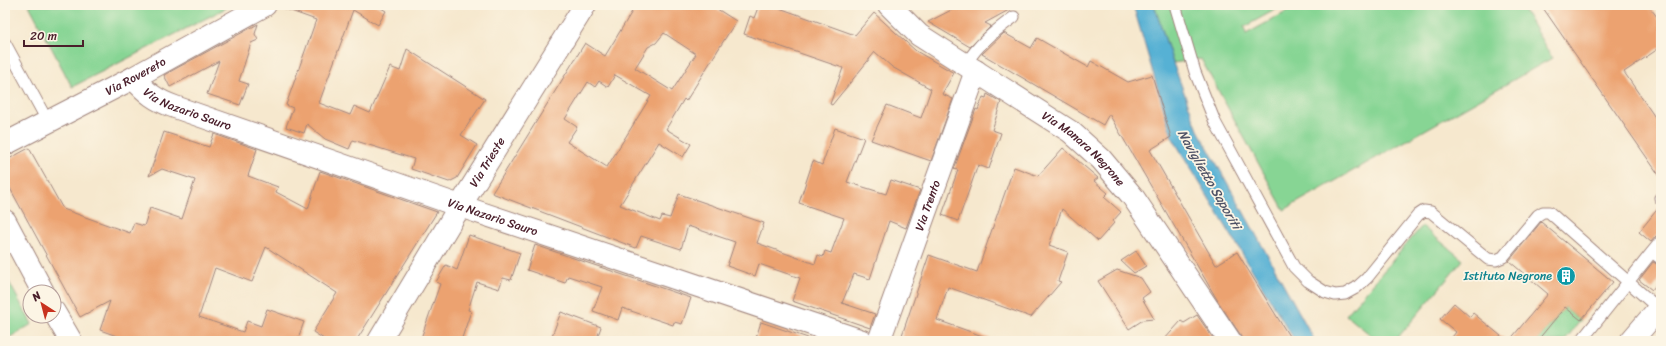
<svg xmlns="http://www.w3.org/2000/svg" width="1666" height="346" font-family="Sriracha,sans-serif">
<rect width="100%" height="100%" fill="#fcf5e5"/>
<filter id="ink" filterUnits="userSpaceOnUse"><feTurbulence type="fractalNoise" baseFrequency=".025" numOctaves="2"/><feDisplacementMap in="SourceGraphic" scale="8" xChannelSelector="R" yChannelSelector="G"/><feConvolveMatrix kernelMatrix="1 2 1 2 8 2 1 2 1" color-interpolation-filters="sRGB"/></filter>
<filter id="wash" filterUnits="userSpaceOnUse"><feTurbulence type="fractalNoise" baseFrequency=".012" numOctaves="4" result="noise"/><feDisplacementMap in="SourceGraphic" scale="16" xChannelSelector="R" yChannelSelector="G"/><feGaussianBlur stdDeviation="0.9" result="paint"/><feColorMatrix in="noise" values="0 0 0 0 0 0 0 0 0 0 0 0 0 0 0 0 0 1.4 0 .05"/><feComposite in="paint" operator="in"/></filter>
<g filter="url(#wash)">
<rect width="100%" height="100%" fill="#f6e8ce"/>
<path fill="#87d594" stroke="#687a60" d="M29,5h203l-160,82z
M1154,5h130l-40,22 2,7 53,-29h222l31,53 -268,152 -83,-151 -28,4z
M1422,226l41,34 -68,81h-17l-32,-26z
M5,275l27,49 -27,16z
M1565,307l16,13 -17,21h-27z"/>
<path fill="#56b1d4" stroke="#506880" d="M1133,5h21l19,58 25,67 117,211h-20l-123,-204z"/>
<g id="blocks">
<path fill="#eca270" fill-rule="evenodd" d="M280,5h96l10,6 -8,14 -25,-15 -34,93 31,12 4,-9 16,7 20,-46 10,4 7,-22 78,50 -24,36 16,10 -20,33 -8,4 -38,-13 3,-10 -61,-19 -4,9 -24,-10 -18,-15 -3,9 -18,-6 7,-19 -7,-3 30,-85 -36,-13z
M636,5h75l25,16 -50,80 -2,-2 -18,30 25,15 -8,13 -24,-15 -39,63 40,16 2,-5 8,2 9,-24 85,29 -7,20 58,21 3,-9 5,2 2,-6 6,2 13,-35 -45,-15 14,-42 9,4 13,-37 29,10 -17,44 39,12 5,-14 29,10 -14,38 -17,-7 -19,58 -16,-5 -12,29 33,11 -5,14 -78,-27 8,-23 -41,-14 -4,12 -28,-10 8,-24 -47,-16 -7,23 -40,-13 -5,12 -144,-55 93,-150 20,13zM664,33l32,21 -24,37 -37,-23 13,-21 8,-4zM615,75l36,21 -44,71 -40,-25 10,-15 -12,-8 23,-37 7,5 4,-6 9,6z
M759,5h12l84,30 19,-22 42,38 38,22 -12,21 11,5 -22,62 -60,-21 16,-35 34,13 10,-29 -39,-22 -17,-15 -43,53 -2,-1 13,-36 -99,-34 6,-18 4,2z
M961,5h57l-33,18 6,3 -21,21 -42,-25z
M1541,5h107l13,17v25l-37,25 37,54v52z
M258,24l-3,10 3,6 -7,3 -12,38 9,3 -8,21 -33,-11 12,-33 -49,26 -6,-12z
M1004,33l27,15 6,-10 51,29 3,-6 37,21 24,-7 19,62 -21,13 66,115 21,-13 55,89h-50l-2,-7 -21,-31 -110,-189 -6,11 -121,-71z
M987,94l14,8 -9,28 9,3 -12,36 -11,-4 -20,56 -16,-6 16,-45 -4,-1 22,-60 2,1 5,-13 3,1z
M164,132l45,15 5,-13 43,15 -9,27 30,11 -2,5 32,17 12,-38 117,41 -81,129h-29l-14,-9 24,-39 -71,-46 -14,35 -37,-14 -16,49 44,15 4,-11 14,5 6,-17 37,13 -7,19h-166l-31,-11 10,-29 -30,16 -75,-138v-18l24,-13 34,61 67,24 4,-10 10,3 6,-18 32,11 13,-39 -33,-11 -13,7z
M1063,148l35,30 -4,3 14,12 -4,4 17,15 -8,9 1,2 -16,18 -36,-32 -13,36 19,7 -10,29 3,1 -30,35 -83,-30 -11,33 54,19 -1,2h-90l29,-86 48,17 37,-105 24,9z
M1660,206l1,28 -5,2 -5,6 -12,-10z
M1541,222l72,60 -32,38 -16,-13 -28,34h-28l39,-47 -39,-33z
M469,235l51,18 -9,27 -8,-2 -4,11 -22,-7 -9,28 3,1 -10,30h-41l20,-57 -4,-2 10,-17 11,5z
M535,245l156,53 -9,26 -8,-2 -1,3 -51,-17 -4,12 -25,-9 9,-24 -34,-11 -3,7 -38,-13z
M1136,251l10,15 -12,7 -13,-12z
M1653,262l8,4v12l-9,12 -13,-10z
M1117,270l24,8 9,14 -8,6 12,21 -11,1 -14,9 -31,-48z
M1454,303l16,14 3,-4 34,28h-58l7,-9 -16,-13z
M561,312l40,15 -5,14h-46z
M1197,315l18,26h-52l18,-20 3,2z
M761,322l47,16 -1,3h-52z"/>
</g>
</g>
<g filter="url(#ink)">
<use href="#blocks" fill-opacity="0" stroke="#a0847c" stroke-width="1"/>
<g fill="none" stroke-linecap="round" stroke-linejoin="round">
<defs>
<path id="lane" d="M1175,5l20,67 20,50 79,145 14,14 17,11 10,3 10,-1 11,-6 11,-10 51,-63 6,-4 7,1 57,47 8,1 7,-3 35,-42 5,-3h6l110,97
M5,43l43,79
M966,64c12,-20 29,-33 48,-47
M1660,198l1,1
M1661,241l-9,11 9,7
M1581,341l71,-89"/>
<g id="street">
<path id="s1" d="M889,5l30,30 152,97 30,27 32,38 97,144"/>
<path id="s2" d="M133,78c14,15 22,22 42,29l285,99 402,135"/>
<path id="s3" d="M5,144l128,-66 132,-73"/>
<path d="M5,221l38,71"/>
<path d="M54,312l17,29"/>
<path id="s4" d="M379,341l81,-135 125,-201"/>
<path id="s5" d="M879,341l97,-270"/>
</g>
<path id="secondary" d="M1631,341l30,-35"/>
</defs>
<use href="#lane" stroke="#a0847c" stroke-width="13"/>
<use href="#street" stroke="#a0847c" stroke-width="24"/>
<use href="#secondary" stroke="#a0847c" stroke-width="24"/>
<use href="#lane" stroke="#fff" stroke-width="11"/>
<use href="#street" stroke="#fff" stroke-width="22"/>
<use href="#secondary" stroke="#fff" stroke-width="22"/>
</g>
</g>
<defs>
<symbol id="building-disc" viewBox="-11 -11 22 22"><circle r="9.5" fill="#0f9aa8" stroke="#fcf5e5"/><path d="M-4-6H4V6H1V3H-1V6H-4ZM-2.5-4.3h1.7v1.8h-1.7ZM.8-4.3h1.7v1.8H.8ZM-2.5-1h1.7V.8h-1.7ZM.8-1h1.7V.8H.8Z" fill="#fff"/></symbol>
</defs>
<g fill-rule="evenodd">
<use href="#building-disc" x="1555" y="265" width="22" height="22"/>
</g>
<g text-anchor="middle" stroke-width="3.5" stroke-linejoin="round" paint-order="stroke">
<g font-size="12" fill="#4a1f2b" stroke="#fcf5e5">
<text dy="4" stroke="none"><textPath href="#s3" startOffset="147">Via Rovereto</textPath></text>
<text dy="4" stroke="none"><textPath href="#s2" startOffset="64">Via Nazario Sauro</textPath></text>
<text dy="4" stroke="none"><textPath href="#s1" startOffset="243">Via Manara Negrone</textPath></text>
<text dy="4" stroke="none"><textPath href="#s4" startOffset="209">Via Trieste</textPath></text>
<text dy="4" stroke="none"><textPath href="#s5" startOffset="144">Via Trento</textPath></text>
<text dy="4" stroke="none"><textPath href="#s2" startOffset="388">Via Nazario Sauro</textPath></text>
</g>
<g font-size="12" fill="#0d838f" stroke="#fcf5e5" text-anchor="end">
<text x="1552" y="280">Istituto Negrone</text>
</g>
<g font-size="13" font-style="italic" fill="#4e5266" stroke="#fcf5e5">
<text transform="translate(1210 179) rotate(60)" y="5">Naviglietto Saporiti</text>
</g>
</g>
<rect width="1666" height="346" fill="none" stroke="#fcf5e5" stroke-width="20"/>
<g transform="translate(42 304) rotate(324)"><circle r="19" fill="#fcf5e5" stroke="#b59f9b"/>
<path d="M0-3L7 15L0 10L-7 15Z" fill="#c8321e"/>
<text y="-6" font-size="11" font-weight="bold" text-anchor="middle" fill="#4a1f2b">N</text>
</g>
<path d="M24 40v6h59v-6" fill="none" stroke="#4a1f2b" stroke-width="2"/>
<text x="30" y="40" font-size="12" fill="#4a1f2b" stroke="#fcf5e5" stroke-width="3" paint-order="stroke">20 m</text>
</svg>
